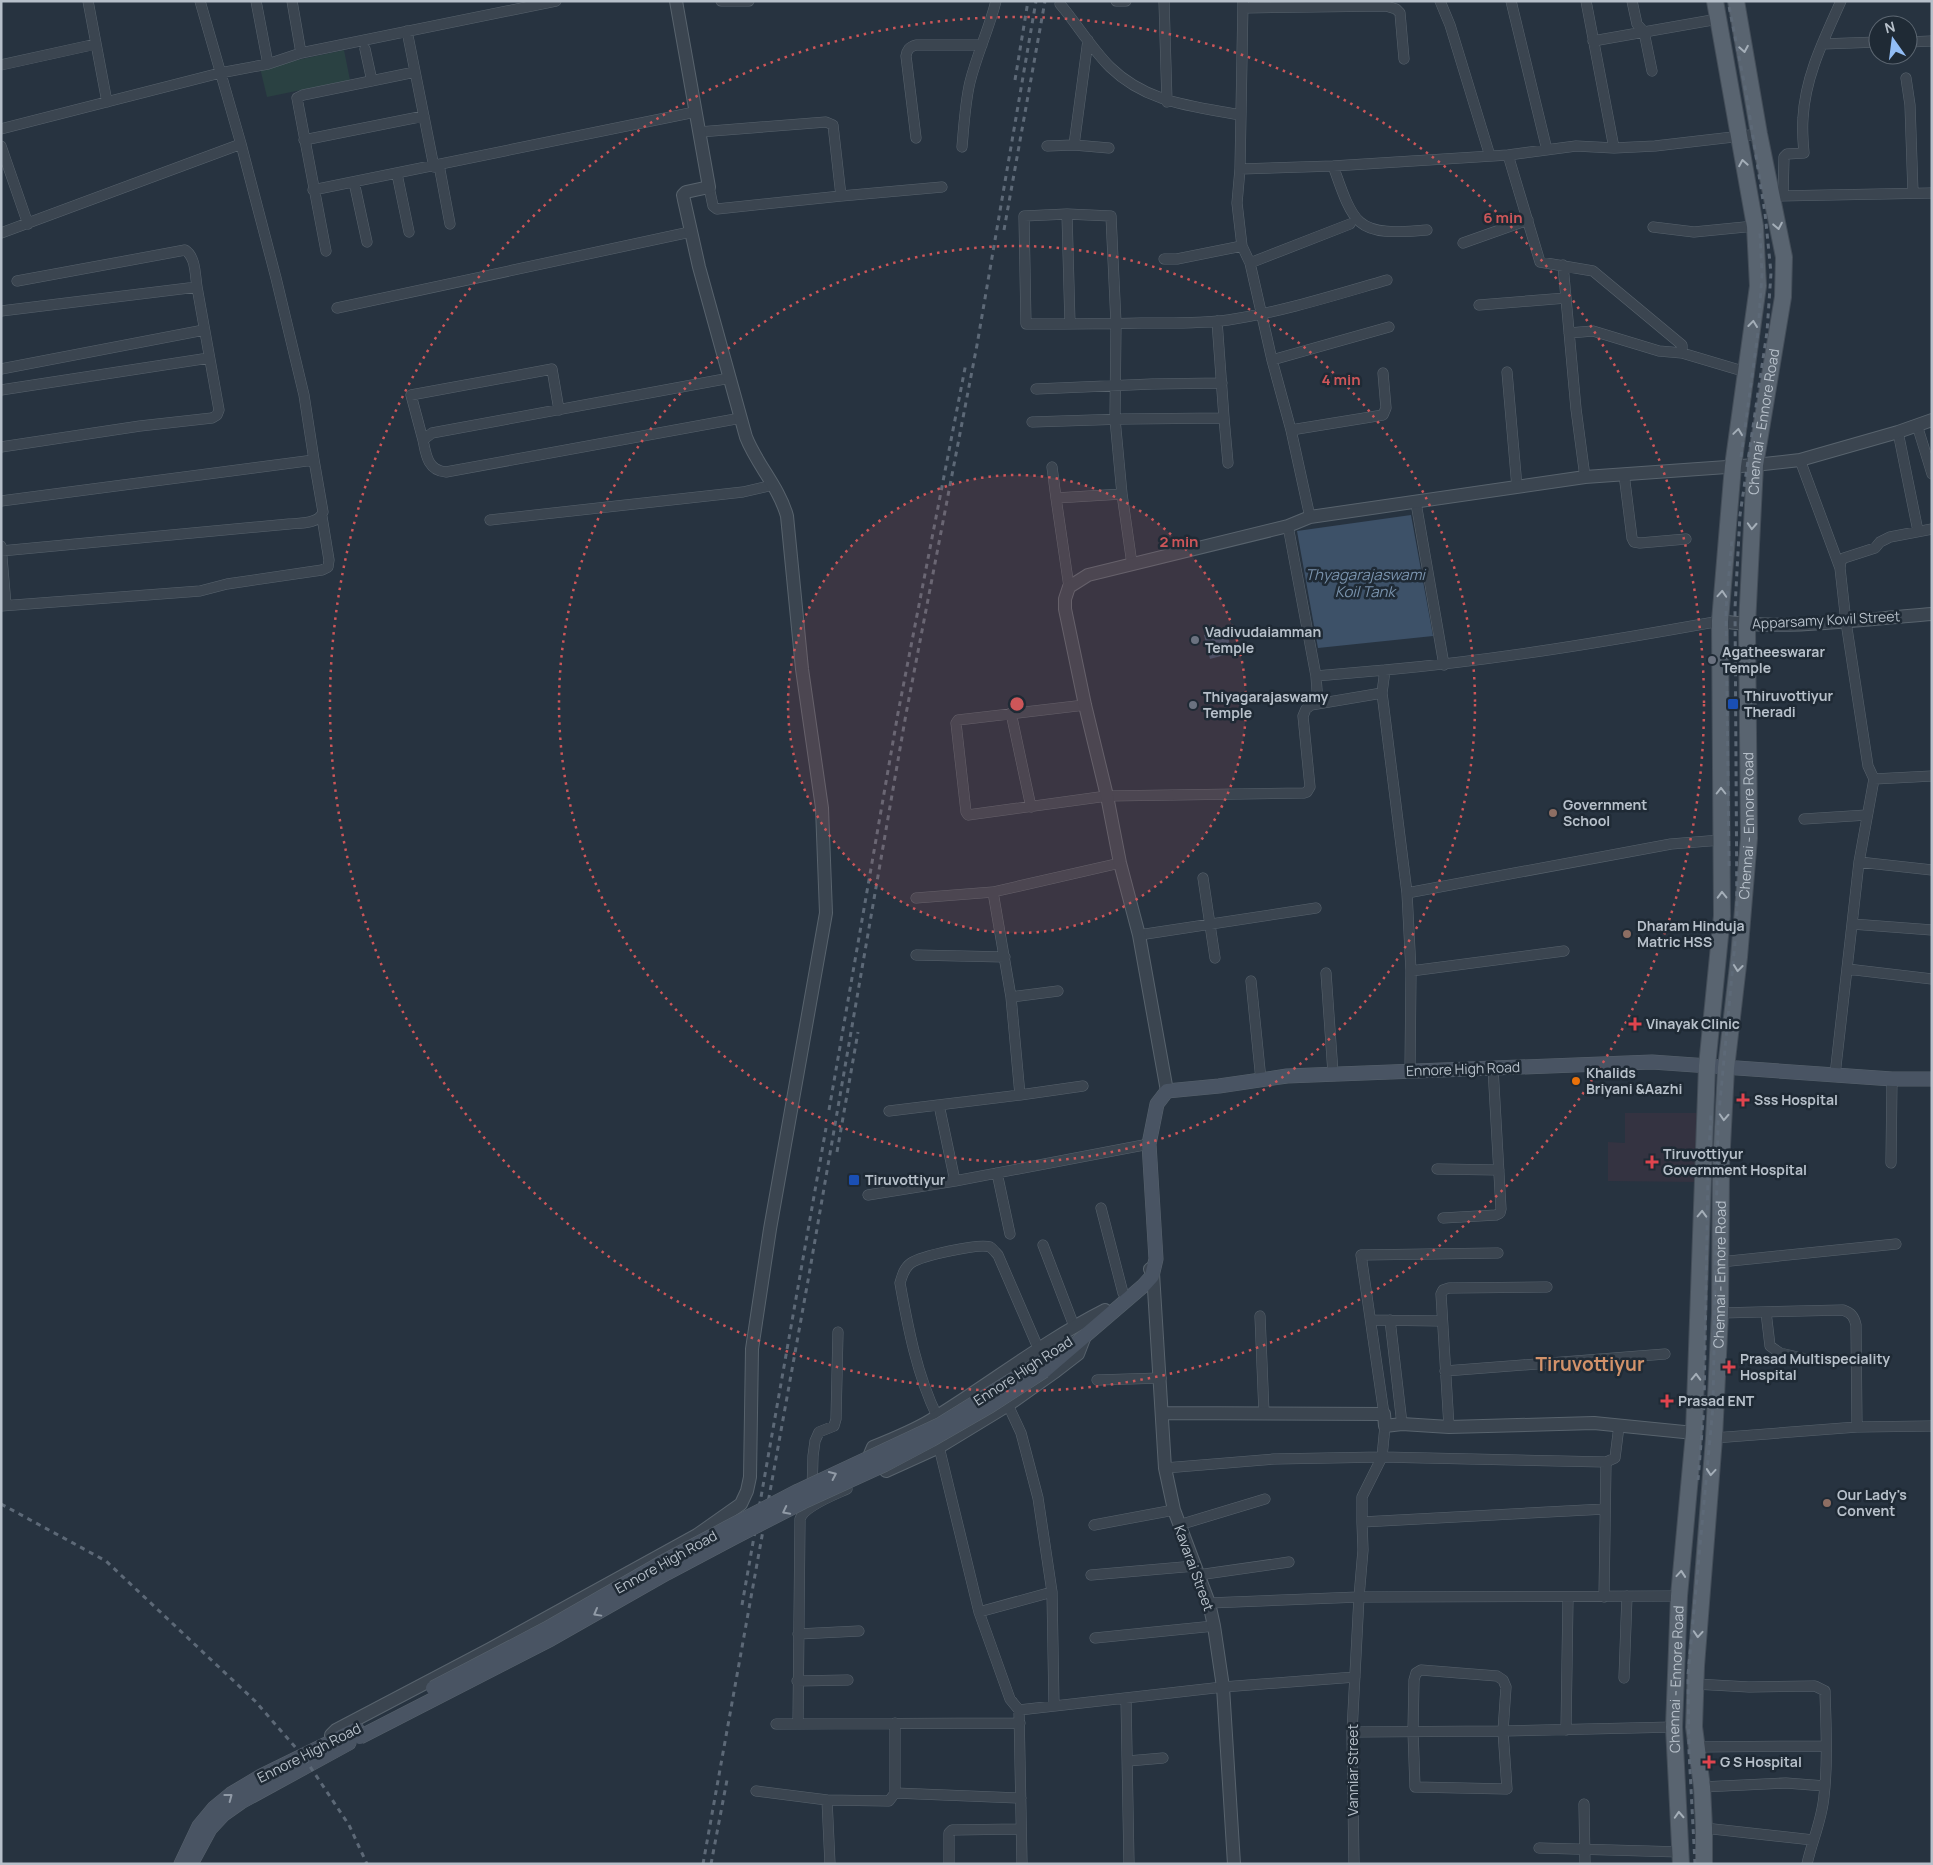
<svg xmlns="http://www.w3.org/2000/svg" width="1933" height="1865" font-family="Manrope,sans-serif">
<rect width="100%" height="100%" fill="#273340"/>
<path fill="#343341" d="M1625,1113h72l-1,69 -88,-1v-39l17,1z"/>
<path fill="#2a4142" d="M344,50l6,30 -83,17 -7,-29z"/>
<path fill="#3d5168" d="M1411,515l22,121 -115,12 -21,-117z
M1226,629l6,24 -22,6 -6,-24z"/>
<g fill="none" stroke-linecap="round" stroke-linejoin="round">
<defs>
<path id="minor" d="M88,1l19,101
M256,1l12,63
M292,1l9,52
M721,1h28
M1116,1h10
M1164,1l3,101
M1243,1l-3,168 -3,34 5,43 8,17 22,97 19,70 19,87
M1440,1l10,24 40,131
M1511,1l36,149
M1586,1l28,147
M1632,1l5,23 7,8 8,39
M1060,4c17,20 31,44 50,63 37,36 82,39 130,48
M1243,8l143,-2 10,3 4,4 4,46
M407,31l27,136
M1593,41l125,-22
M1908,42l24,-1
M1822,44l56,-2
M365,49l7,32
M1,65l95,-21
M1906,78l4,27 3,88
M1,129l219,-56 48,-9 33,-11 255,-52
M699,132l127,-10 7,3 8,71 -124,13 -4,-3 -4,-19
M916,138l-10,-82c1,-6 3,-9 10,-11h66
M304,140l120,-24
M1074,145l14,-105
M1,146l27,78
M1047,146l27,-1 35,3
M962,147c2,-22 3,-44 8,-65 7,-28 19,-53 26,-81
M1508,155l32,107 53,9 89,74v8l64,19
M439,165l11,59
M1333,166c6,15 14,45 27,56 16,14 47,9 67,8
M1240,169l93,-3 175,-11 68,-9 38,2 41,-2 104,-12
M397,174l12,58
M354,182l13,60
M313,190l382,-78
M841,196l101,-9
M1778,196l154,-3
M1783,196l1,-39 3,-3 17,-1c-1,-11 -2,-23 -1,-35 2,-41 21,-79 38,-117
M1067,214l3,110
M1653,227l41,5 61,-6
M1,233l240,-89
M1463,243l65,-23
M326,251l-29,-153 6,-3 112,-23
M1164,259h13l65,-13
M1250,263l100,-39
M1563,265l13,144 9,68
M17,281l168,-31c11,7 10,25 12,37
M1479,305l87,-7
M337,308l353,-76
M1,311l196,-24 22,123 -2,5 -5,3 -72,8 -139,21
M1569,333l24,-2 66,20 23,2
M1272,360l117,-33
M1,369l203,-39
M1507,372l10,115
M730,378l-298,55 -9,7c3,15 5,31 23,32l295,-54
M1036,389l116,-5 70,-1
M1,390l208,-32
M1224,418l4,45
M1032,422l92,-3 100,-1 -7,-97
M1917,425l15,49
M1291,430l92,-15 3,-7 -3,-35
M1898,432l20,99
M423,440l-12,-45 141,-26 7,41
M1800,460l40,108
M1052,467l4,31
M1624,474l8,64 2,4 6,1 46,-4
M1,501l313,-41 -10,-65 -28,-117 -35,-134 -41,-143
M1416,503l28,162
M490,520l253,-28 30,-7
M1288,526l28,150 69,-6
M1,546l5,59
M1,551l288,-27c11,-1 30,0 34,-12l-9,-52
M1132,564l-10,-70 -7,-75 1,-96 -5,-107 -44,-2 -43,2 2,108c38,0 77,0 115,-1 29,0 58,1 87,-3 54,-8 107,-25 159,-40
M1069,587l-13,-89 66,-4
M1,606l199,-15 27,-7 95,-14 6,-3 1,-7 -7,-43
M1316,676l2,28
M1382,693l25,200 4,78 -1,101
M1085,705l-127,15 -2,3 10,89 2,3 139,-19 197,-3 3,-1 3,-5 -7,-71 3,-7 5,-4 71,-12 3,-23c112,-10 224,-29 335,-49
M1011,713l20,94
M1874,779l58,-3
M1804,819l63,-4
M1859,862l73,8
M1203,878l12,80
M1407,893l264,-49 50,-4
M916,898l77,-6
M1852,924l80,6
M1139,935l177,-27
M916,955l89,2
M1847,969l85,10
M1411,971l153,-20
M1326,973l7,100
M1251,981l10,99
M1011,997l47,-6
M1835,1075l24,-213 15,-83 -6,-13 -22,-144 -6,-54 1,-7 3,-3 31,-10 5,-6 10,-5 42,-8
M1020,1095l63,-9
M939,1105l16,76
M889,1111l131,-16 -9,-98 -18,-105 127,-29
M1891,1163l1,-84
M1437,1169l62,1
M997,1173l13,61
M868,1195l87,-14 194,-37
M1101,1208l22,85
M1443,1218l53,-3 4,-2 1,-4 -8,-141
M1043,1245l31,81
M1720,1262l176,-18
M1766,1312l4,34 10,7 22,5
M1720,1313l123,-3c8,3 11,6 13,15l1,102
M1260,1316l4,97
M1371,1320l71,1
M1390,1320l12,104
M1445,1371l220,-17
M1097,1380l64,-2
M1008,1405l13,28 17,65 14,94 2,114
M1384,1414l-23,-159 137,-2
M937,1416c-20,-41 -29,-88 -37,-133 2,-7 4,-15 11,-20 10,-7 68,-20 79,-16 3,2 6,6 8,8l41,95
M1449,1427l-8,-133 2,-4 6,-2 98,-1
M1714,1438l143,-11 75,-1
M939,1447l40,165 31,87 9,11 3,154
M1165,1468l109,-9 108,-2 224,5
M812,1491l1,-35 2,-15 4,-9 15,-6 2,-7 2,-87
M1362,1522l243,-13
M1094,1525l80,-15
M1179,1525l86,-26
M1091,1575l104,-9
M1198,1575l91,-13
M1604,1597l2,-135 9,-4 4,-32
M1209,1603l150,-6 320,-1
M979,1612l73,-20
M798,1634l61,-3
M1095,1638l119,-12
M1421,1670l76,6 6,4 3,7 -3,44 4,58 -92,-2 -2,-56 1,-51 2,-7z
M1624,1678l3,-82
M797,1681l51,-1
M1695,1684l54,3 66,-1 10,5c1,35 3,71 -1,105 -2,24 -12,45 -17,68
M1126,1698l3,166
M1019,1710l204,-23 132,-10
M776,1724l244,-1
M798,1724l2,-205c4,-13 34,-24 47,-30
M1566,1730l2,-132
M1352,1732l151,-1 171,-4
M1695,1747l131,-1
M1128,1761l35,-3
M1702,1787l84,-4 39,3
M756,1791l71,9
M895,1793l126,5
M1584,1804l1,60
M1704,1828l109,12
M1539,1848l142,4
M830,1864l-3,-64 62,1 6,-8v-70
M949,1864v-31l3,-3 69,-1
M1354,1864l-2,-132 7,-135 4,-47 -1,-28v-25l20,-40 3,-31"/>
<path id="tertiary" d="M1720,621c70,10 142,-2 212,-7
M1167,1091l-28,-156 -19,-72 -13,-67 -22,-91 -20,-96v-10l4,-12 19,-12 200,-49 22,-9 275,-40 170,-12 45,-5 98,-28 34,-12
M1150,1269l3,4 12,195 9,42 35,93 5,23 9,61 11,177
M1162,1413l222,1 1,12 17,-2 47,3 145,-4 100,10
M872,1463l-2,-9 3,-7c20,-8 40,-16 58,-27 59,-36 113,-79 174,-110
M886,1471l53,-24 69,-42 48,-34 22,-17 7,-18
M332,1749l-1,-14 5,-5 154,-81 207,-114 44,-31 6,-13 3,-14 2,-128 18,-120 56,-316 -4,-105 -20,-139 -15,-153c-8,-29 -30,-51 -41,-79l-47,-170 -15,-67 -1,-5 3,-3 23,-5 -33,-186"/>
<path id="secondary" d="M1044,1371l99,-85 9,-10 4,-17 -7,-115 8,-40 10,-13 52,-5 68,-10 365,-14 240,17h40
M181,1864l18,-38 15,-18 17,-14 30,-18 96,-47
M191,1864l19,-35 14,-15 17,-12 108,-59"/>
<g id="primary">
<path id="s1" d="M1681,1864l-7,-137 5,-131 15,-163 13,-367 15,-150 -2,-295 13,-155 25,-180 -3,-60 -40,-225"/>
<path id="s2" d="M1704,1864v-36l-2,-41 -8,-60 2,-61 18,-228 6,-125 1,-147 5,-98 13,-111 10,-119 -2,-213 8,-160 28,-168 1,-40 -25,-123 -23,-133"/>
</g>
</defs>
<use href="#minor" stroke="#58636d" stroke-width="11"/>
<use href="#tertiary" stroke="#58636d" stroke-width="14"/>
<use href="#secondary" stroke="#58636d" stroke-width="15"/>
<use href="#primary" stroke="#444e59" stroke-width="18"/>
<use href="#minor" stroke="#3b4550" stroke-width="10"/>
<use href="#tertiary" stroke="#3b4550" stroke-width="12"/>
<use href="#secondary" stroke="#495463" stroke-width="14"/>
<use href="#primary" stroke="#596470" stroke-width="16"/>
<path stroke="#5d6977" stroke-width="3" stroke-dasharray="5 5" stroke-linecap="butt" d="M1015,80l13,-79
M1004,230l41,-229
M1741,457l17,-125 4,-58 -2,-41
M1729,866l-3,-257 6,-70
M829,1110l69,-397 68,-350
M837,1152l21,-120
M1698,1480l6,-73 4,-236 3,-58
M1,1504l105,57 149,140 48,55 46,69 18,39
M742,1605l84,-477
M703,1864l106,-589 97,-561 71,-369 59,-344
M711,1864l16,-84
M1695,1864l-6,-113 -1,-76 25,-269 5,-283 19,-201 -2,-314 5,-93 27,-183 4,-59 -6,-60 -19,-121 -18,-91"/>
<defs>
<path id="secondary-bridge" d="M433,1688l113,-59 115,-66 66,-35 71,-37 143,-67 92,-57
M360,1737l191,-98 116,-66 66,-35 70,-36 81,-37 47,-25 59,-34 54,-35"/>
</defs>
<use href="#secondary-bridge" stroke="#58636d" stroke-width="15" stroke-linecap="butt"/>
<use href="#secondary-bridge" stroke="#495463" stroke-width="14"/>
</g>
<defs><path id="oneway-chevron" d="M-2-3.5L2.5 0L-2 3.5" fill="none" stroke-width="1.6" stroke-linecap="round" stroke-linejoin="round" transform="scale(1.25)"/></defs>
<g stroke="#a4aeb8">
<use href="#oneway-chevron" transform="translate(1744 49) rotate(80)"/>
<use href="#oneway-chevron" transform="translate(1743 163) rotate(-100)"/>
<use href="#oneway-chevron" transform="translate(1778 226) rotate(79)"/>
<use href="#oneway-chevron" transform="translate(1753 324) rotate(-83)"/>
<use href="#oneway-chevron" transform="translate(1738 432) rotate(-82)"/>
<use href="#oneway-chevron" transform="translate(1752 526) rotate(93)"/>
<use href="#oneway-chevron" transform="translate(1722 594) rotate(-86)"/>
<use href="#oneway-chevron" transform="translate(1721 791) rotate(-90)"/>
<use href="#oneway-chevron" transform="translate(1722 895) rotate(-91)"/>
<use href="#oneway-chevron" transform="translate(1738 968) rotate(96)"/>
<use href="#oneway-chevron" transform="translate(1724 1117) rotate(93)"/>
<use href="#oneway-chevron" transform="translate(1702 1214) rotate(-88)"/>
<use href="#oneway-chevron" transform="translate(1696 1377) rotate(-88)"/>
<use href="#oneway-chevron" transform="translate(1711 1472) rotate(95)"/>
<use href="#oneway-chevron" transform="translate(1681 1574) rotate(-85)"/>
<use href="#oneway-chevron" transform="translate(1698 1634) rotate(94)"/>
<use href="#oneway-chevron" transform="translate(1679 1815) rotate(-93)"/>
</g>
<g stroke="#909aa6">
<use href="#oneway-chevron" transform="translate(833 1475) rotate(-25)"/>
<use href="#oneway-chevron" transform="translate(786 1511) rotate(153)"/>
<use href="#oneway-chevron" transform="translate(597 1613) rotate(151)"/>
<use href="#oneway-chevron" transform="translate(229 1797) rotate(-37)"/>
</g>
<circle cx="1017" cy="704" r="229" fill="#cd5659" fill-opacity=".12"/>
<g fill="none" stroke="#cd5659" stroke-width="2.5" stroke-dasharray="2.5 5">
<circle cx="1017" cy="704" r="229"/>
<circle cx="1017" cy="704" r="458"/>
<circle cx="1017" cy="704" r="687"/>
</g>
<g fill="#6b7280" stroke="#1f2a35" stroke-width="2">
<circle cx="1195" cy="640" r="5"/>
<circle cx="1712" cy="660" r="5"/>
<circle cx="1193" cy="705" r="5"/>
</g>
<g fill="#1a4fb4" stroke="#1f2a35" stroke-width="2">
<rect x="1727" y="698" width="12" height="12" rx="2.5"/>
<rect x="848" y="1174" width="12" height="12" rx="2.5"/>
</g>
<g fill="#8d6e63" stroke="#1f2a35" stroke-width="2">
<circle cx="1553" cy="813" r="5"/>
<circle cx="1627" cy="934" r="5"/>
<circle cx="1827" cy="1503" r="5"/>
</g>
<g fill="#e0444e" stroke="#1f2a35" stroke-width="2">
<path d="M1632.5 1016.5h5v5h5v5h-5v5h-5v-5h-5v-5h5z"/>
<path d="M1740.5 1092.5h5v5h5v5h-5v5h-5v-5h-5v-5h5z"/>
<path d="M1649.5 1154.5h5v5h5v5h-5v5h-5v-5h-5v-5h5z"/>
<path d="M1726.5 1359.5h5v5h5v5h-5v5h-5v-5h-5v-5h5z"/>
<path d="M1664.5 1393.5h5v5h5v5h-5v5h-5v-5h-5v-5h5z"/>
<path d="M1706.5 1754.5h5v5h5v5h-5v5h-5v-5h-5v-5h5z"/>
</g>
<circle fill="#e8710a" stroke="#1f2a35" stroke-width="2" cx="1576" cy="1081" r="5"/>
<g text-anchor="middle" stroke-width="5" stroke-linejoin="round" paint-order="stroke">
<g font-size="14" fill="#b7c0ca" stroke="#1f2a35">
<text dy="5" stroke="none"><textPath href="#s2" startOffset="1446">Chennai - Ennore Road</textPath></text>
<text transform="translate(1826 620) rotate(-3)" y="5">Apparsamy Kovil Street</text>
<text dy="5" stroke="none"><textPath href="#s2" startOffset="1041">Chennai - Ennore Road</textPath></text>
<text transform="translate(1463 1069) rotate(-2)" y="5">Ennore High Road</text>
<text dy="5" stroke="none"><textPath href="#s2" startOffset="591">Chennai - Ennore Road</textPath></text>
<text transform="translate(1023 1371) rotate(-33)" y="5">Ennore High Road</text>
<text transform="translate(666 1562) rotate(-29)" y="5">Ennore High Road</text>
<text transform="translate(1194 1568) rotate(70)" y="5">Kavarai Street</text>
<text dy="5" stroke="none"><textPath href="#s1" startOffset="185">Chennai - Ennore Road</textPath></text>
<text transform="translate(309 1753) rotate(-27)" y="5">Ennore High Road</text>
<text transform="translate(1353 1770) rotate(-90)" y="5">Vanniar Street</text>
</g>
<g font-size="14" font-weight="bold" fill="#b7c0ca" stroke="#1f2a35" text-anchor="start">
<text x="1205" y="637">Vadivudaiamman<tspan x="1205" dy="16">Temple</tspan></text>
<text x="1722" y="657">Agatheeswarar<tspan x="1722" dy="16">Temple</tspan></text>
<text x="1744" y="701">Thiruvottiyur<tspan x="1744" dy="16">Theradi</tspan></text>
<text x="1203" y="702">Thiyagarajaswamy<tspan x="1203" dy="16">Temple</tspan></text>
<text x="1563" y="810">Government<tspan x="1563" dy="16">School</tspan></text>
<text x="1637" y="931">Dharam Hinduja<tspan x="1637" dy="16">Matric HSS</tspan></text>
<text x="1646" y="1029">Vinayak Clinic</text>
<text x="1586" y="1078">Khalids<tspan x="1586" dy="16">Briyani &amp;Aazhi</tspan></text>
<text x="1754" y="1105">Sss Hospital</text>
<text x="1663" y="1159">Tiruvottiyur<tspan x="1663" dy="16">Government Hospital</tspan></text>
<text x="865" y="1185">Tiruvottiyur</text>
<text x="1740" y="1364">Prasad Multispeciality<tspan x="1740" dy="16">Hospital</tspan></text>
<text x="1678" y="1406">Prasad ENT</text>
<text x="1837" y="1500">Our Lady's<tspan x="1837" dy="16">Convent</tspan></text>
<text x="1720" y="1767">G S Hospital</text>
</g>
<g font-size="15" font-style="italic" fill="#7992ac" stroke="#1f2a35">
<text x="1365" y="580">Thyagarajaswami<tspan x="1365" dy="17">Koil Tank</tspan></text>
</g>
<g font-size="19" font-weight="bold" fill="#d2926a" stroke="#1f2a35">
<text x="1590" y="1371">Tiruvottiyur</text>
</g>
</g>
<circle cx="1017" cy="704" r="8" fill="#cd5659" stroke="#1f2a35" stroke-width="2.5"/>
<g font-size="15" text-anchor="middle" font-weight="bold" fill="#cd5659" stroke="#1f2a35" stroke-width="5" stroke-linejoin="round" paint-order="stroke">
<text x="1503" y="223">6 min</text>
<text x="1341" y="385">4 min</text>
<text x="1179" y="547">2 min</text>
</g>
<rect width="1933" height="1865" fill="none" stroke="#b7c0ca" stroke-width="5"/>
<g transform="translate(1893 40) rotate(346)"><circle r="24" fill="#1f2a35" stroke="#5c6671"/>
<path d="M0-4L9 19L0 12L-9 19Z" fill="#92bdf5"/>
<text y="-8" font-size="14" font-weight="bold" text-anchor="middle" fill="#b7c0ca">N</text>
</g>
</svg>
